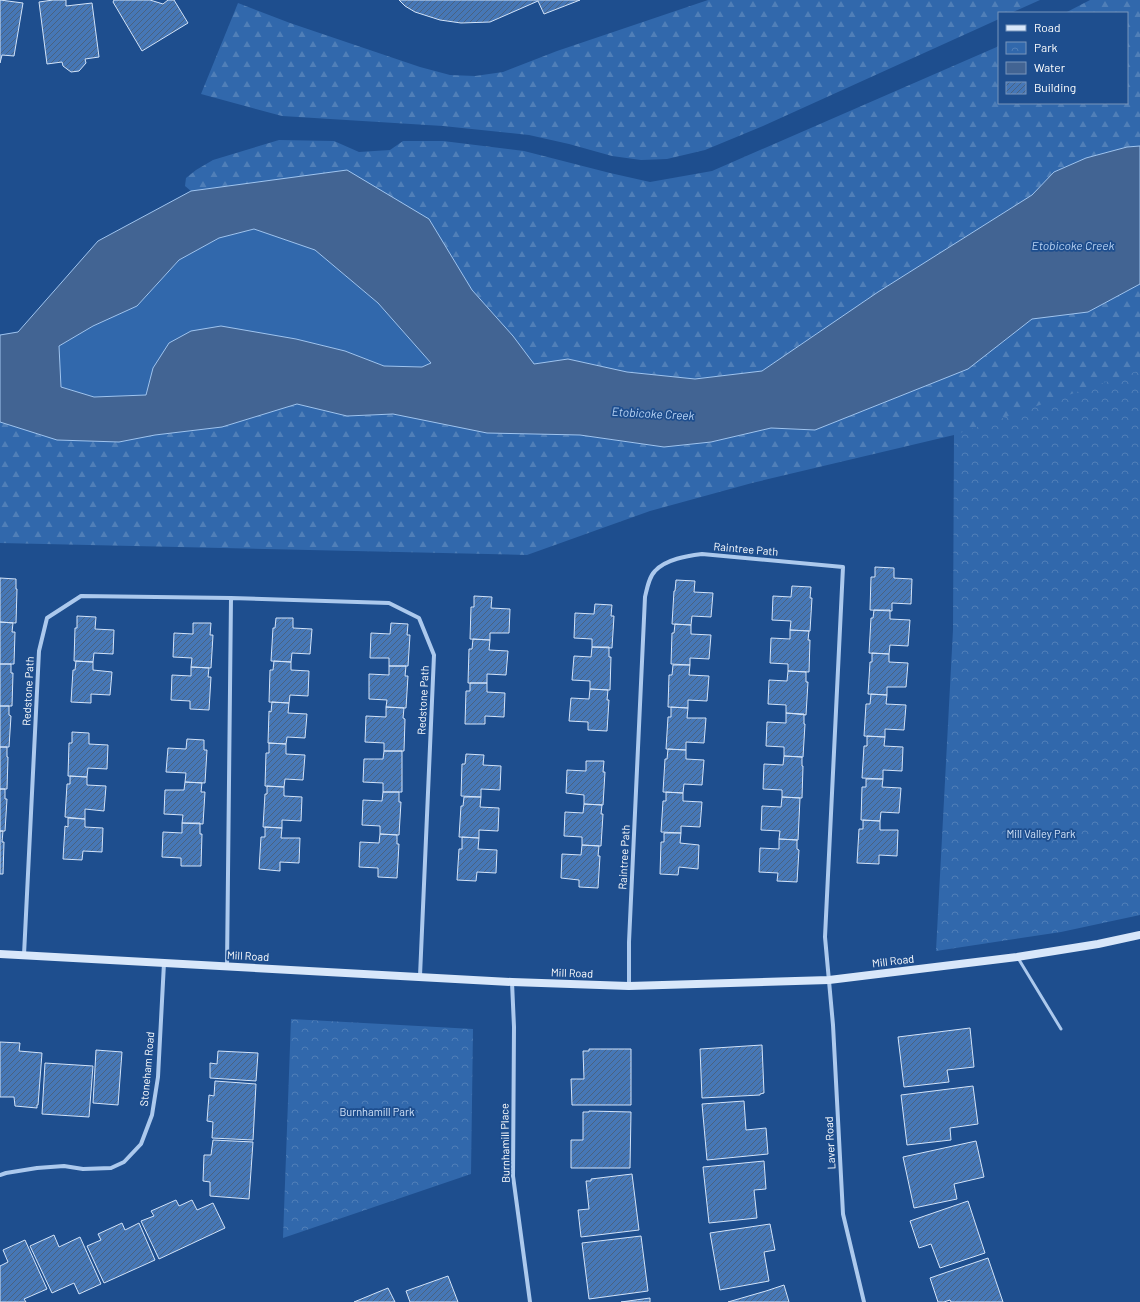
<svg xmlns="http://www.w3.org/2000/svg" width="1140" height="1302" font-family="Barlow,sans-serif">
<defs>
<pattern id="forest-firs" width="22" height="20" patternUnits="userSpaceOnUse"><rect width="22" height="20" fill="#3168ac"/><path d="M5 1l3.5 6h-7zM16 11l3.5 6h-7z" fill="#507fb8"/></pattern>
<pattern id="park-crowns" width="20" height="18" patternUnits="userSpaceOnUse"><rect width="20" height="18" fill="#3168ac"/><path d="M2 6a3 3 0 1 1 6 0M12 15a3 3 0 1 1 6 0" fill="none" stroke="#507fb8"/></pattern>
<pattern id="building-hatch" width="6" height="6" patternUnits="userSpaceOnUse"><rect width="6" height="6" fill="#4677b6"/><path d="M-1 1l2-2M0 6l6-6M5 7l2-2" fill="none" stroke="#496281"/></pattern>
</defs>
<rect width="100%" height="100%" fill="#1e4e8e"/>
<path fill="#3168ac" d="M254,229l61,21 63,53 53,60 -9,4 -38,-1 -39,-15 -49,-12 -143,29 -7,27 -52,2 -33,-10 -2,-41 34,-20 44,-20 42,-46 40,-22z"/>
<path fill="url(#forest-firs)" d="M708,0h332l-29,13h-12v6l-236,107 -58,24 -38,9 -26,1 -29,-4 -43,-12 -40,-9 -86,-9 -161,-10 -81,-22 37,-91 52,20 130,44 30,8 25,1 28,-4 54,-21z
M1090,0h50v146l-13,1 -41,11 -32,14 -22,23 -154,97 -116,79 -67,8 -68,-7 -59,-13 -34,5 -21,-28 -41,-46 -43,-71 -238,-28 -6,-5 1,-8 10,-8 17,-10 66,-20 55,1 25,11 31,-2 13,-9h40l81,10 86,22 40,9 62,-11 287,-125v57h128v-90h-62z
M1140,284v288l-186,-137 -202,48 -102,28 -123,44 -527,-12v-121l57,18 62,2 36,-7 67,-8 75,-23 50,12 46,-2 187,21 84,12 47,-5 60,-14 44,2 153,-61 64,-50 56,-7z"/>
<path fill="url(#park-crowns)" d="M1140,370v545l-79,17 -125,19 17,-321 1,-195z
M291,1019l182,10 -2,145 -188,64z"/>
<path fill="#426493" stroke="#9fc4ef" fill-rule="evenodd" d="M1140,146v138l-52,28 -56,7 -64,50 -153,61 -44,-2 -60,14 -47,5 -84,-12 -93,-2 -94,-19 -46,2 -50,-12 -75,23 -67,8 -36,7 -62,-2 -57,-18v-87l18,-3 80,-91 93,-50 156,-21 82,49 43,71 41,46 21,28 34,-5 59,13 68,7 67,-8 116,-79 154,-97 22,-23 32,-14 41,-11zM254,229l61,21 63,53 53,60 -9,4 -38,-1 -39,-15 -49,-12 -75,-13 -30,5 -22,12 -16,25 -7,27 -52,2 -33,-10 -2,-41 34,-20 44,-20 42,-46 40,-22z"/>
<path fill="url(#building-hatch)" stroke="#d2e3f9" d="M0,0l23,3 -9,53 -12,-1 -2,8z
M53,0h13v6l26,-3 7,54 -14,2 1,4 -7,8 -8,1 -8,-6 -1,-4 -15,2 -8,-62z
M114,0h36l13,4 5,-4h6l14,23 -46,28 -29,-49z
M399,0h181l-36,14 -6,-13 -48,21 -29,1 -21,-3 -25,-8 -10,-6z
M875,567l19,1v10l18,1 -1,25 -19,-1v8l-22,-1 1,-33h4z
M0,578l16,1v10h1l-1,34 -16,-1z
M676,580l19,1 -1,11 19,1 -2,24 -19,-1 -1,9 -19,-1 2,-33h1z
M792,586l19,1 -1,11h2l-2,33 -20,-1 1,-9 -19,-1 1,-24 18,1z
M474,596l18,1 -1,11 19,1 -1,24h-19v7l-20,-1 1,-32h3z
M595,604l17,1 -1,11h3l-2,32 -20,-1v-8l-18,-1 1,-25 19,1z
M874,610h16v9l20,1 -2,26 -18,-1 -1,9 -20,-1 2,-35h2z
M77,616l19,1 -1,12 19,1 -1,24 -19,-1 -1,9 -19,-1 1,-33h2z
M276,618h17v10l19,1 -2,25 -18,-1 -1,9 -20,-1 2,-33h2z
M0,622l13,1 -1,9h3l-1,32h-14z
M193,623h18l-1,12h3l-2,33 -20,-1 1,-9 -19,-1 1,-24 19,1z
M391,623l17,1 -1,11h3l-2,31h-19v-8h-19l1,-25 19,1z
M675,624l16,1v9l20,1 -2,24 -19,-1v7l-19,-1 1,-31h2z
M790,630l19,1 -1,9h2l-1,32 -21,-1v-7l-18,-1 1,-25 19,1z
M473,639l17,1 -1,10 19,1 -2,24 -19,-1v9h-19l1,-34h3z
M592,647h17v10h2l-1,33 -20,-1v-8l-18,-1 2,-24 17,1z
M872,653l17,1v8l19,1 -2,24h-19v8l-19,-1 2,-32h2z
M76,661l17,1v8l19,2 -2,23 -19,-1v9l-20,-1 2,-32h2z
M274,661l17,1v8l18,1 -1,25 -18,-1 -1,8 -20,-1 1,-32h3z
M0,664h11v9h2l-1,33h-12z
M673,665h17l-1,10 20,1 -2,25 -19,-1v8l-20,-1 1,-32h3z
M389,666h17l-1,10h3l-2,32 -20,-1 1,-7 -18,-1v-25l20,1z
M191,667l18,1 -1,9h3l-2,33 -19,-1v-8l-19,-1 1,-25 19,1z
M788,671l18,1v10h2l-2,33 -20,-2v-8l-18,-1 1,-24 18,1z
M470,683h17v9l18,1 -1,24 -19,-1v8h-20l1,-33h4z
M590,689l18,1 -1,10h2l-2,31 -19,-1v-8l-19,-1 2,-23 18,1z
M871,694l16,1 -1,9 20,1 -2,25 -19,-1v8l-21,-1 2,-32h4z
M272,702l17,1 -1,10 19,1 -2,24 -18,-1 -1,7 -18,-1 1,-32 2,1z
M0,706h9v9l2,1 -2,31h-9z
M386,707l18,1 -1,10 2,1 -1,32h-20v-8l-19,-1 1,-26 20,1z
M671,707l17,1 -1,10h19l-2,25 -18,-1v8l-20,-1 2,-32h3z
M786,713l18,1v10h1l-2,33 -19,-1v-9l-18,-1 1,-24 19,1z
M72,732l17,1v11l19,1 -1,24 -19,-1 -1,9 -19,-1 1,-33h3z
M867,736l18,1 -1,9 19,1 -1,24 -19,-1v9l-21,-1 2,-32h3z
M187,739l17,1v10h3l-2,33 -20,-1 1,-9 -20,-1 2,-24 18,1z
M269,743l17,1v10l19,1 -2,25 -18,-1 -1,8 -19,-1 1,-33h3z
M0,747h7v10h1l-1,32h-7z
M668,749l18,1v9l18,1 -2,25 -18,-1 -1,9 -20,-1 2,-33h2z
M384,751h18v41h-19v-9l-20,-1 1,-23h19z
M466,754l18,1 -1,10 18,1 -1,24 -19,-1v8l-20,-1 1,-32h3z
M784,756l18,1v9h1l-1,32 -20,-1v-7l-19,-1 1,-25 19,1z
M586,761h18l-1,11h2l-2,33 -19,-1v-9l-18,-2 1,-23 19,1z
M70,776l17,1v8l19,1 -2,25 -19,-2v10l-20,-2 2,-33h3z
M866,779h17l-1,8 19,1 -2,25 -18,-1 -1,9 -19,-1 1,-33h4z
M185,782l17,1 -1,9h4l-2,32 -21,-1 1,-8 -19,-1 1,-24h19z
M267,786l17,1v9l18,1 -1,24 -19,-1v8l-19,-1 2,-33h2z
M0,789h5v10h2l-2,32h-5z
M383,792h16v10h2l-2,33 -19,-1v-8l-18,-1 1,-25 19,1z
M666,792l17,1v8l19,1 -2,25 -19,-1v7l-20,-1 2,-31h3z
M464,797h17l-1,10 19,1 -1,23 -19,-1v8l-20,-1 2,-31h2z
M782,797l18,1 -2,42 -19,-1 1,-8 -19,-1 1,-24 19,1z
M584,804l18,1 -1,9h2l-2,32 -19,-1v-8l-18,-1 1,-24 18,1z
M68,818l17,1v8l18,1 -1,24 -19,-1 -1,9 -19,-1 2,-33 3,1z
M863,820l17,1v9h18l-1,26 -18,-1v9l-22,-1 2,-34h4z
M182,823h18v11h2l-1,32h-20v-8l-19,-1 1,-25 19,1z
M265,827l17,1 -1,10h19l-1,25 -19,-1v9l-21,-2 2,-32h4z
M0,831h3l-1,11h2l-1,32h-3z
M664,833h17l-1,10 19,2 -1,24 -19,-2 -1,8 -18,-1 1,-32h3z
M380,834l17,1v9h2l-2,34 -19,-1v-9l-19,-1 1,-25 19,1z
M462,837l17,1 -1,11 19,1 -1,23 -19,-1 -1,9 -19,-1 2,-31h3z
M779,839l18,1v9l2,1 -2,32 -20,-1 1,-8 -19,-1 1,-24 19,1z
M582,845l17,1 -1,10h2l-2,32 -19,-1v-7l-18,-2 1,-24 19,1z
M970,1028l4,39 -27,3 2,12 -45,5 -6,-50z
M0,1042l20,1 -1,8 23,2 -4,52h-1v3l-22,-2 -1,-9h-14z
M762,1045l2,48 -4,1v1l-58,3 -2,-49z
M589,1049h42v56h-59l-1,-26h13l-1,-28h6z
M96,1050l26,2 -4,53 -25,-2z
M218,1051l40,2 -2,28 -46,-3v-15l7,1z
M45,1063l48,3 -4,51 -47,-3z
M215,1081l41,3 -3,56 -41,-2 1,-16 -6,-1 2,-26 5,1z
M973,1086l5,38 -28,4 1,12 -44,5 -6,-50z
M744,1101l2,29 20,-2 2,26 -61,6 -5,-56z
M589,1111l42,1 -1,56h-59v-28h12v-28h6z
M213,1140l40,2 -4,57 -39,-3v-14l-7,-1 1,-26h7z
M976,1141l8,36 -30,7 3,15 -43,9 -11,-51z
M764,1161l2,28 -12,1 3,28 -48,5 -6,-56z
M632,1174l7,56 -58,7 -3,-27 11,-1 -3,-28h5v-2z
M176,1200l3,6 13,-6 5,10 16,-7 12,25 -66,31 -18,-38 13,-5 -3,-5z
M968,1201l17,52 -45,15 -9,-24 -12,4 -9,-27z
M122,1223l3,7 14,-7 16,37 -51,23 -17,-37 14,-6 -3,-6z
M770,1224l5,26 -11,2 5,29 -49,9 -10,-57z
M54,1235l5,12 21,-10 21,47 -22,10 -5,-11 -22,10 -22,-47z
M641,1236l7,55 -59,8 -7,-56z
M25,1240l22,49 -23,10 2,3h-26v-36l8,-4 -5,-12z
M988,1258l15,44h-52l-1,-2 -6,2h-6l-8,-24z
M448,1276l10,26h-48l-4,-11z
M784,1285l5,17h-61l38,-11z
M388,1288l7,14h-41z
M650,1298v4h-29z"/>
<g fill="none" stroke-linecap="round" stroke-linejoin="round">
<path stroke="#acc9ed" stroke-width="3" d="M1018,958l43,71"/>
<path stroke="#acc9ed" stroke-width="4" d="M24,955l15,-304 8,-33 34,-22 150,2 158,5 30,15 15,37 -14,321
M227,966l4,-368
M512,982l2,45 -1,149 17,126
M629,986v-44l16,-345c2,-9 4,-20 10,-26 11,-12 32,-15 47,-17l141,13 -18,370 8,88 10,189 21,88
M0,1175l6,-2 31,-5 27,-2 19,3 28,-1 13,-6 17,-18 11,-29 6,-38 6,-114"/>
<path stroke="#d8e7fa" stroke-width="8" d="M0,954l512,28 117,4 200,-6 188,-23 81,-13 42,-9"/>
</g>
<g text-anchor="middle" stroke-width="3.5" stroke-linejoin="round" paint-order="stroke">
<g font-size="11" fill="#fff" stroke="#1e4e8e">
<text transform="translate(746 549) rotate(5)" y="4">Raintree Path</text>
<text transform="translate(28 691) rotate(-87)" y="4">Redstone Path</text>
<text transform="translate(423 700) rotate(-87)" y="4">Redstone Path</text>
<text transform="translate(624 857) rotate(-87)" y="4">Raintree Path</text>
<text transform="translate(248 956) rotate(3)" y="4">Mill Road</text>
<text transform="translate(893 961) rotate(-7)" y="4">Mill Road</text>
<text transform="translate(572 973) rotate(2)" y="4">Mill Road</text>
<text transform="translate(147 1069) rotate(-85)" y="4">Stoneham Road</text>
<text transform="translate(505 1143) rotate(-91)" y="4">Burnhamill Place</text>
<text transform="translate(830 1143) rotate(-93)" y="4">Laver Road</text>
</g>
<g font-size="11" fill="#d2e3f9" stroke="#1e4e8e">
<text x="1041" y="838">Mill Valley Park</text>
<text x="377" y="1116">Burnhamill Park</text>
</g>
<g font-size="12" font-style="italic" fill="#b8d3f4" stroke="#1e4e8e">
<text x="1073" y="250">Etobicoke Creek</text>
<text transform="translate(653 414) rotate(3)" y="4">Etobicoke Creek</text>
</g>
</g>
<rect x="998" y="12" width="130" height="92" fill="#1e4e8e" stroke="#7895bb"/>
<rect x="1006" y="25" width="20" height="6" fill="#d8e7fa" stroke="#7895bb"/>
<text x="1034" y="32" font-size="12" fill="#ffffff">Road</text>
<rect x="1006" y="42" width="20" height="12" fill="url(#park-crowns)" stroke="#7895bb"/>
<text x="1034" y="52" font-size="12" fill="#ffffff">Park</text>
<rect x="1006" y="62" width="20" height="12" fill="#426493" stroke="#7895bb"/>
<text x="1034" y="72" font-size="12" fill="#ffffff">Water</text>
<rect x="1006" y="82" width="20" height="12" fill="url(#building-hatch)" stroke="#7895bb"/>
<text x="1034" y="92" font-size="12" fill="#ffffff">Building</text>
</svg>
